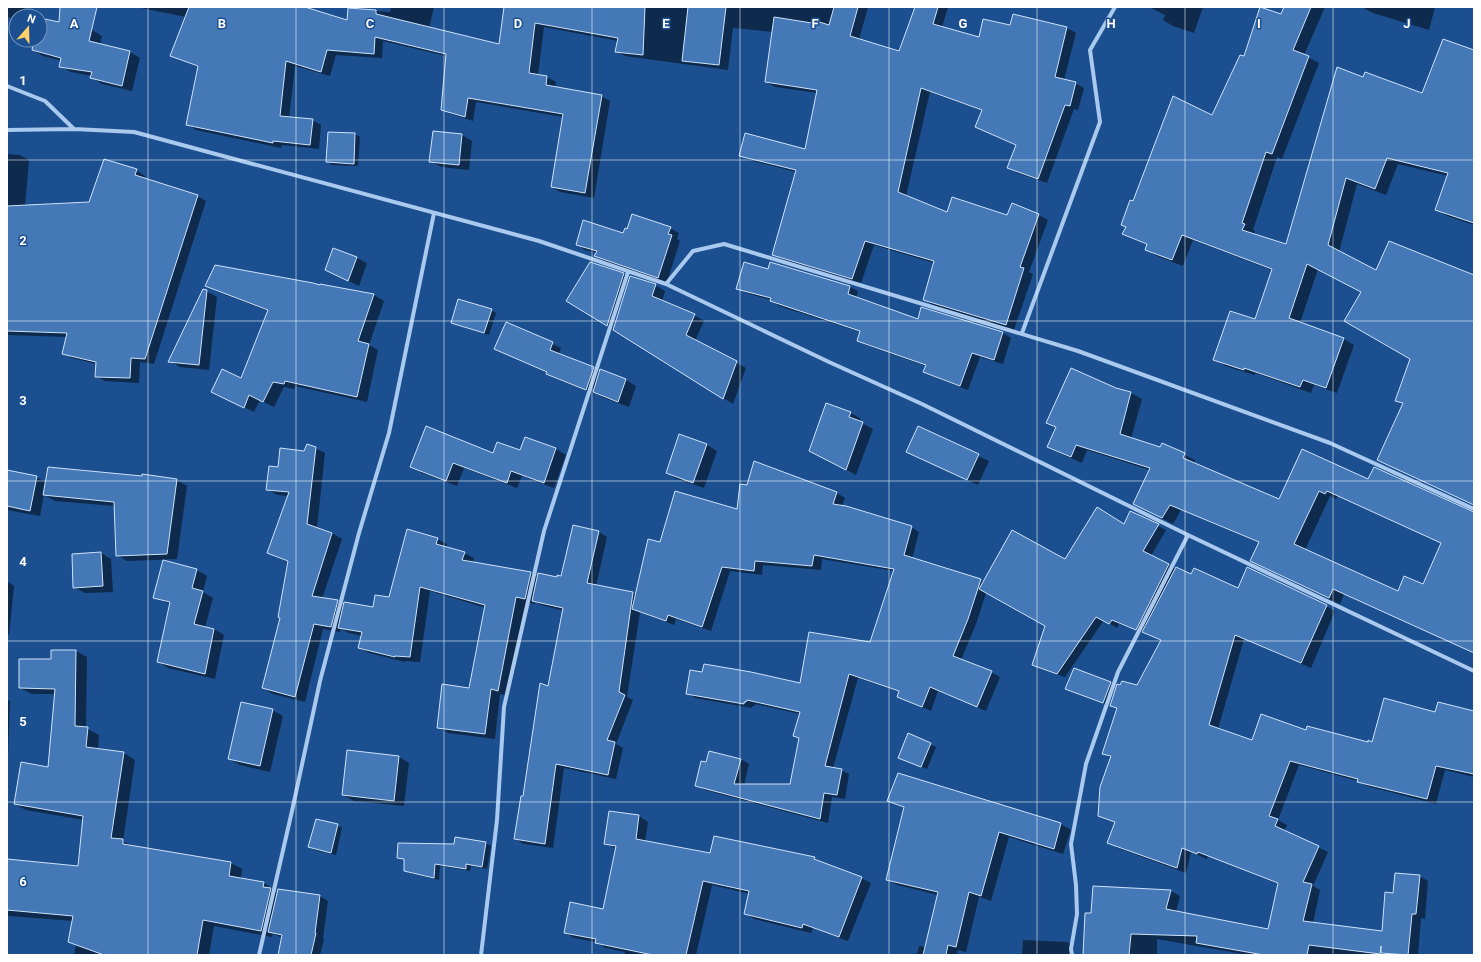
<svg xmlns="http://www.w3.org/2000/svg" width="1481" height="962" font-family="Roboto,sans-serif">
<rect width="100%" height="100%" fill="#1b4f8f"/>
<path fill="#0007" fill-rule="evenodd" d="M7,7h18l-2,9h-7v3l-9,-2z
M136,7h166l46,14 1,-12 41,3 1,-5h43l-5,21 71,18 5,-39h363l-9,33 41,12 16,-45h32l-6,20 38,11 31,-11 3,-12 53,13 9,5 -12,47 11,3 9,5 -6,22 -4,-1 -27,74 -30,-10 -9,-5 8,-23 -40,-19 7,-15 -53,-19 -24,104 41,17 61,4 4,-12 27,10 9,5 -19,52 4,2 -19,56 -81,-25 -9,-5 10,-37 -60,-18 -13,38 -79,-24 -9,-5 23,-82 -47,-12 -9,-5 66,-5 11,-57 -42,-6 -9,-5 7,-50 -40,-4 -5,42 -103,-14 -9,-5 2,-10 -74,-14 -6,48 9,2 9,5 -1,6 46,8 9,5 -16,97 -34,-6 -8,-5 11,-70 -87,-15 -3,19 -22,-7 -9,-5 4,-53 -63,-15 -1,17 -46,-3 -6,21 -35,-10 -6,52 23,2 9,5 -2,24 -37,-4 -1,3 -85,-18 -8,-5 11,-58 -19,-7 -9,-5 15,-38z
M1149,7h54l-9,26 -21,-7 -10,-6 2,-5z
M1285,7h40l-21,48 15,8 -37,96 -5,-2 -24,73 2,1 -1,4 33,10 77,-167 58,16 50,-43 2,-5v179l-27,-9 -11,-7 12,-33 -50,-12 -12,31 -29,-11 -18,68 38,20 96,4 1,-3v232l-96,-45 26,-56 -7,-4 14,-41 -49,-67 -44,-23 -18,54 44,16 10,6 -17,48 -23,-8 -3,8 -56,-20v2l-30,-9 -10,-7 41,-38 16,-51 -79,-30 -10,26 -26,-10 -11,-6 2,-5 -24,-11 10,-32 78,-86 33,-59 37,-41z
M1365,7h70l-6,23 -56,-17 -8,-4z
M40,19l52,11 10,6 -2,9 30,7 10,6 -8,33 -30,-7 -10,-6v-2l-21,-4 -11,-6 2,-5 -19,-5 -10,-6 2,-10h5z
M434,132l28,3 10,6 -3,29 -28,-3 -11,-6z
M355,134l5,3 -2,29 -26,-1 -5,-3z
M7,154l13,1 9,5 -4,46 64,-3 47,-33 9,6 -1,3 53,17 9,5 -52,163 -14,-2 -1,21 -34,-2 -9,-5v-12l-24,-6 -9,-5 4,-16 -60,-2z
M670,228l9,5 -2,6 3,2 -13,41 -63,-21 -8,-5 1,-3 -12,-3 -8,-5 47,-11z
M333,249l24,9 10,5 -8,23 -22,-11z
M771,263l79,24 8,4 -2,7 62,22 4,-12 81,25 8,5 -8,26 -23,-7 -12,33 -36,-14 -8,-4 2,-6 -60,-21 -8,-5 3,-8 -82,-26 -8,-6 -25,-7 -8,-5 30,-18z
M623,274l5,3 -16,51 -45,-27z
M206,285l114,2 1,-2 53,10 10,6 -15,44 9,5 -11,52 -72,-16 -1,3 -10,-2 -10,20 -14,-7 -6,12 -32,-15 20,-17 26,-69 -52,-20z
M655,285l10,6 -3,10 32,14 10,6 -9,20 51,27 -13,36 -119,-74z
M206,291l11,6 -8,73 -29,-3 -10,-6z
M491,310l5,3 -7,22 -32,-10 -5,-3z
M507,323l54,25 -2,6 34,14 7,4 1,-2 25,10 10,6 -7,21 -25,-9 -9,-5v1l-39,-15 -9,-5 1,-1 -53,-24z
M1115,389l16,4 11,6 -11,40 29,9 2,-4 33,16 -1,4 85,36 23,-50 66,30 106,33v140l-130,-59 -4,10 -78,-37 -2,-24 -79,-33 -8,14 -28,-14 5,-40 -63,-20 -5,13 -23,-10 -11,-6 8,-19 -8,-5zM1330,496l6,3 2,-3 104,47 -19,43 -25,7 -93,-43z
M851,413l10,6 -1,3 13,7 -17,46 -35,-19z
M918,428l71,33 -11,24 -71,-33z
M680,436l27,9 10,6 -13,37 -27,-9 -10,-6z
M526,438l30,11 10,6 -12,33 -32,-12 -5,12 -53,-20 -7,18 -35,-13 -10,-6 82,-13 27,-3z
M315,448l10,5 -8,75 15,5 10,6 -20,60 15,2 8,5 29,2 15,-9 48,-60 10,5 -1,4 18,5 10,5 -1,5 58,10 7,4 20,1 4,-1 37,-45 8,5 -11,49 37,7 3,2 25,-52 77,-32 10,-25 6,-23 83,30 8,5 -3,8 69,21 8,5 -7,27 72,23 82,-22 59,-35 6,-13 35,18 -15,26 25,13 15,7 47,13 88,17 9,5 -24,57 -67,-29 -26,90 34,12 55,-10 61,12 106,3v31l-29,-7 -9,34 -69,-18 -9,-5 -59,-16 -21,55 9,5 -3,6 44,21 -15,34 7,4 -7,33 70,10 11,-39 25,-18 9,5 -3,38 -4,-1 -3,37h-170l-91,-16v16h-54l-1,-67 69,3 9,5 -4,16 93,18 10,-46 -71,-28 -1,3 -16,-7 -5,21 -68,-25 -9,-5 7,-20 -17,-8 12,-57 -8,-5 15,-44 -7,-4 27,-18 23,-47 -17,-8v1l-25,-9 -2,4 -13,-8 -39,57 -24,-8 -8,-5 14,-38 -61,-33 -10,31 -15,36 30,12 9,5 -14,34 -48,-20 -7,20 -33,-15 2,-4 -42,-14 -25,90 8,2 8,4 -4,25 -13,-2 -4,26 -123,-33 -9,-5 11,-22 34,-4 8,5 -5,21h47l9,-46 -6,-3 6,-22 -45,-10v2h-3v2l-57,-10 -8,-5 114,-9 69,-41 24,-72 -72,-12 -1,11 -58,-5 -1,10 -32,-4 -19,60 -35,-12 -2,6 -34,-13 -13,85 6,3 -17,44 7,4 -7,31 -52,-11 -11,80 -29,-4 -9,-5 8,-41 26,-111 15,-76 -23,-6 -6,-3v2l-9,-2 -18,94 -8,-2 -5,45 -47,-6 -10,-6 31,-38 17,-81 -56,-17 -10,71 -15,-1v1l-36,-9 -10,-5 3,-12 -13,-3 -8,-4 -1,3 -17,-3 -18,73 -32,-8 -10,-6 18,-70 7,-56 -20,-9 21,-57 -12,-1 -10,-6 12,-21 26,-16z
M7,471l29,6 10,5 131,-2 10,6 -10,73 -50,2 -10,-6 -2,-49 -60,-5 -11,-6 -4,21 -33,-6z
M101,553l10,6 2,33 -28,1 -11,-6z
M197,570l10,6 -4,16 10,6 -8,29 9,2 10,6 -9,44 -47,-11 -10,-6 12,-58 -16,-7z
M7,581l7,5 -5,49 -2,-1z
M76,651l11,6 -1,71 13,7 -1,14 26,4 11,7 -12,81 11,6 97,16 11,6 -1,10 23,4 11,7v2l3,2v-4l42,6 8,5 -5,37 1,1 -4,16h-41l4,-17 -10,-4 -1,3 -58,-11 -5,29h-135l2,-10 -7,-3 4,-21 -64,-5 -2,-2v-54l72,7 5,-47 -58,-10 -11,-6 34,-36 7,-74h-24l-12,-6 32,-28z
M1110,683l5,3 -7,19 -42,-16z
M7,700l3,1 -2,56h-1z
M272,710l11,6 -13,56 -30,-7 -11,-6z
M909,735l27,12 -9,22 -27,-11z
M399,757l10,6 -5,43 -50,-5 -11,-6z
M898,774l163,50 10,6 -8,24 -54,-17 -18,64 -12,-4 -13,55 -8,-2 -1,5h-40l2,-9 7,1 12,-52 -41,-10 -9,-5 16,-72 -15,-8z
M610,812l29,4 9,6 -3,20 66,12 103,4 10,5 37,15 10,5 -23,58 -35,-13 -2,5 -57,-14 -9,-6 5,-19 -38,-9 -16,70h-72l1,-3 -19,-4 -10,-6 -22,-4 -9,-5 39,-22 13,-62 -12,-6z
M337,825l5,3 -6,27 -22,-5 -4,-3z
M456,838l30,5 5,3 -4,23 -16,-3 -1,5 -30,-5 -1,14 -29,-7 -5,-3v-10l-7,-3 57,-11z
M1023,940l44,2 5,3 -1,10h-49z"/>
<path fill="#4478b7" stroke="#cfe3fa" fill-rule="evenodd" d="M60,7h37l-8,34 41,10 -8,35 -32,-8 2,-6 -33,-5 2,-9 -29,-8 2,-10h6v-22l19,4z
M189,7h116l42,13 1,-12 28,2v4l123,30 5,-37h141l-2,48 -28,-3 3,-14 -83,-15 -6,50 18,3 -1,9 56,10 -17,98 -34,-6 12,-73 -95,-16 -3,19 -24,-7 5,-56 -71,-17 -1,17 -47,-4 -6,22 -35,-11 -6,55 33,3 -3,26 -37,-4v2l-87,-18 12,-59 -28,-10z
M688,7h38l-7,58 -37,-4z
M834,7h24l-8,29 49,15 16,-44h23l-5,17 46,13 4,-18 27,6 3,-11 54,13 -12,50 21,5 -6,24 -5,-1 -27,74 -31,-11 9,-23 -41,-18 7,-17 -61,-22 -23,104 49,20 5,-15 55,18 5,-12 27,11 -19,53 4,1 -18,57 -83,-25 11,-39 -69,-20 -13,38 -80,-24 24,-85 -57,-14 6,-23 60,16 12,-59 -52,-8 9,-65 38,6 1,-3 16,5z
M1260,7l21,7 3,-7h27l-18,43 16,6 -37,98 -6,-2 -24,71 3,1 -3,6 44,14 51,-177 26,10 2,-5 57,21 21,-54 31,11v173l-39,-13 13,-37 -61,-15 -12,31 -29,-11 -18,67 48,25 13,-29 85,34v230l-97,-45 26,-57 -8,-2 15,-42 -66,-38 17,-29 -54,-28 -18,54 55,20 -18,50 -23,-8 -3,7 -56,-19v2l-31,-10 17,-49 25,8 17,-50 -90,-34 -10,25 -27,-10 2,-6 -25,-10 4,-7 -5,-2 9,-25 3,1 40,-105 39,19 28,-60 4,1z
M433,131l29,3 -3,31 -30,-3z
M328,132l27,1 -1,31 -28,-2z
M104,159l33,10 -2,6 63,20 -53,164 -14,-1 -1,20 -35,-1 1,-15 -34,-8 5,-21 -60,-2v-125l82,-4z
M632,214l39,13 -3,7 4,1 -14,43 -64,-22 3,-5 -21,-6 7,-25 40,13 2,-5 2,1z
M333,248l24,9 -9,24 -23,-11z
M590,262l34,11 -17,53 -41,-25z
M744,262l24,7 2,-7 80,24 -2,8 70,25 3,-12 82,25 -9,28 -22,-7 -12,33 -37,-14 3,-7 -69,-24 3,-10 -90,-30 1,-3 -35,-9z
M215,265l98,18 7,2v-1l54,10 -16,47 11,3 -12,53 -72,-16 -1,3 -11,-2 -10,20 -14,-7 -5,13 -33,-16 11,-23 19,9 27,-68 -63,-24z
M630,276l26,8 -4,12 43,18 -9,21 51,26 -14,38 -110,-69z
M203,289l4,1 -8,75 -31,-3z
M458,299l34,10 -8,24 -33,-10z
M506,322l47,20 -3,8 44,17 -8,23 -40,-16 1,-2 -53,-23z
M1071,368l45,20 15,4 -11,42 40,13 2,-4 23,10 -2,5 96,41 23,-50 66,30 6,-12 100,45v141l-141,-64 -4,9 -79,-37 9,-19 -89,-37 -8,13 -29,-14 17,-36 -74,-23 -5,12 -24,-10 9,-20 -10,-4zM1319,491l6,3 2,-3 114,52 -18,41 -19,-8 -6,15 -104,-47z
M600,369l26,10 -8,23 -25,-10z
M826,403l25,9 -2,5 14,5 -17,48 -37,-19z
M426,426l67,27 4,-11 23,8 5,-13 31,11 -12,35 -33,-12 -4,12 -54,-20 -7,18 -36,-14z
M918,426l61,28 -12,26 -61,-28z
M679,434l28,10 -14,39 -27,-10z
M307,444l9,3 -9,77 25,9 -20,63 26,4 -7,27 -17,-3 -19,73 -33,-9 18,-70 -2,-1 10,-56 -21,-8 22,-61 -23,-2 3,-24 9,1 2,-19 24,3z
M754,461l83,31 -4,12 13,2 66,20 -8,29 77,24 -13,40 -15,37 39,15 -15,36 -47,-20 -8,20 -25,-10 2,-6 -50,-17 -24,92 17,3 -5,26 -13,-2 -4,26 -125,-33 6,-25 5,1 3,-11 32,8 -7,25h56l9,-46 -6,-2 7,-24 -53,-12 -1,2h-2v2l-58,-10 4,-24 12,2 2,-8 47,8 49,11 9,-51 61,10 24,-73 -80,-14 -2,11 -57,-5 -1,10 -32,-4 -20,60 -34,-12 -2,6 -34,-12 16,-70 12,3 15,-51 62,18 3,-25 7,1z
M48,467l94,9v-2l35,5 -10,75 -51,2 -2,-54 -71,-7z
M7,470l30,6 -7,35 -23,-5z
M1097,507l27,17 6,-13 29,13 -16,27 26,13 -33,66 -24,-10 -3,4 -13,-7 -39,57 -25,-9 13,-39 -66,-37 33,-59 53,29z
M573,525l26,6 -12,52 46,9 -14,100 6,3 -18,45 8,2 -7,33 -52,-11 -11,80 -31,-5 7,-43h2l17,-113 8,3 15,-78 -31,-7 6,-28 19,4v-2l4,1z
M407,529l31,9 -2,6 29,8 -3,8 69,12 -6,27 -9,-2 -18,94 -7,-2 -6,45 -48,-6 5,-44 27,4 16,-83 -65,-18 -10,70 -15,-1v1l-37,-9 4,-16 -24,-4 6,-26 29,5 2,-12 14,2z
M101,552l2,34 -30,2 -1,-34z
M163,560l34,9 -5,19 11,3 -9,33 20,5 -9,45 -48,-12 13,-60 -17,-4z
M1176,567l15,7 3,-6 44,20 9,-21 80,38 -26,58 -66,-28 -26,90 43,15 9,-26 45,16 1,-4 61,16v-2l4,2 12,-44 51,14 3,-10 36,9v63l-38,-8 -9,33 -70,-17 1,-3 -68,-18 -21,55 9,3 -3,7 44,20 -16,36 9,2 -9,37 79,10 3,-39 8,1 2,-20 25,2 -4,39h-4l-4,41 -27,-2v-7l-1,8 -71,-9 -2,10h-43l-68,-12 1,-7 -66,-2 -2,21h-46l2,-42h6l2,-27 78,4 -5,19 102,20 10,-46 -80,-31 -1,2 -15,-6 -5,20 -70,-25 8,-21 -17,-6 2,-29 11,-31 -9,-2 15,-46 -7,-2 7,-22 3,1 2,-4 15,4 24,-45 -19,-8z
M51,650h25l-1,76 13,1 -2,20 38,5 -13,86 12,1v5l108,18 -2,14 35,6 -1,5 8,1 -10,43 -58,-11 -6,35h-93l-36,-13 5,-26 -66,-6v-51l71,7 5,-50 -69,-12 7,-42 27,5 7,-78 -36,-1v-29h32z
M1074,668l37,14 -8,21 -38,-14z
M241,702l32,7 -13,57 -32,-7z
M908,733l23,10 -10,24 -23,-9z
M347,750l52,6 -5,45 -52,-6z
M898,773l163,50 -7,26 -55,-17 -18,64 -12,-4 -13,55 -8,-2 -2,10h-23l15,-63 -52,-12 18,-73 -17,-6z
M609,811l30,4 -3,24 74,14 4,-17 101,21 -1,2 48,18 -23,60 -36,-13 -1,4 -58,-14 5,-23 -46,-10 -17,74h-33l-58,-12 1,-4 -32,-6 6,-31 33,7 13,-63 -12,-2z
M316,819l22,5 -7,29 -23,-6z
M455,837l31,5 -4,25 -16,-3v5l-31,-5 -1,14 -30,-7v-12l-7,-1 1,-15 56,1z
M278,889l42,6 -5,38h1l-5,22h-33l4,-20 -14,-3z"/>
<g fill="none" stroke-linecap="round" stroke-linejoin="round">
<path stroke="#a9c9ee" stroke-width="4" d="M7,86l38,15 29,28
M7,130l67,-1 60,3 405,109 127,43 163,78 93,42 266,131 286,136
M666,284l27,-33 31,-7 354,107 252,92 144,66
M1022,333l78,-211 -10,-72 25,-43
M259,955l33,-144 28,-130 39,-148 30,-100 45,-220
M481,955l16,-135 7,-113 40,-176 84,-259
M1072,955l-1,-6 6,-35 -1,-29 -5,-41 15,-80 32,-92 70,-137"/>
</g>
<path fill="none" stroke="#fff" stroke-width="1" stroke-opacity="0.55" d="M148,7v948M296,7v948M444,7v948M592,7v948M740,7v948M889,7v948M1037,7v948M1185,7v948M1333,7v948M7,160h1467M7,321h1467M7,481h1467M7,641h1467M7,802h1467"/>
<g font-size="13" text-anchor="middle" font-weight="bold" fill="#fff" stroke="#1b4f8f" stroke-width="3" stroke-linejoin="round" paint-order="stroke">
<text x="74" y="28">A</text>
<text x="222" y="28">B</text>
<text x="370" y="28">C</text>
<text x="518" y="28">D</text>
<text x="666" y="28">E</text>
<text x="815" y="28">F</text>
<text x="963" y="28">G</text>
<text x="1111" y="28">H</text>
<text x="1259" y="28">I</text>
<text x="1407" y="28">J</text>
<text x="23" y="85">1</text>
<text x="23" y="245">2</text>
<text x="23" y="405">3</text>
<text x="23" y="566">4</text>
<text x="23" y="726">5</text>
<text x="23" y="886">6</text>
</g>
<rect width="1481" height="962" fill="none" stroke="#ffffff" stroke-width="16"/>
<g transform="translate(28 28) rotate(20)"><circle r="19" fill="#1b4f8f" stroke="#7695bc"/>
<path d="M0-3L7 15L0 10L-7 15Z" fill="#ffd166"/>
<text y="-6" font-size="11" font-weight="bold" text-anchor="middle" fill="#ffffff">N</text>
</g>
</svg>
